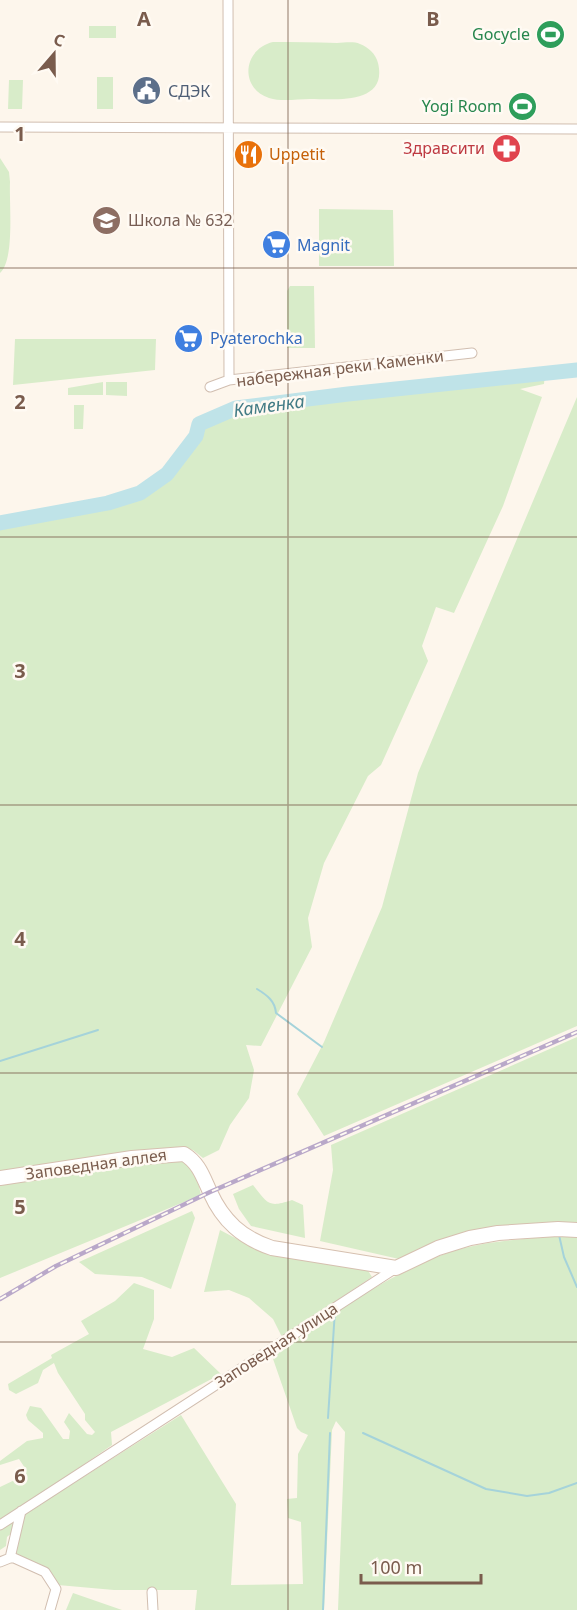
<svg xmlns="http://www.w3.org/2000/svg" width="577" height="1610" font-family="'Noto Sans',sans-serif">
<rect width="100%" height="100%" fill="#fdf6ec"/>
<path fill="#d8ecc9" d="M89,26h27v12h-27z
M273,42c21,0 42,0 64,1 7,0 16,-2 23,1 8,3 16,10 18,19 10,42 -43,36 -68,36 -13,0 -28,3 -41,-1 -30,-10 -26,-49 4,-56z
M97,77h16v32h-16z
M9,80h14l-1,29h-14z
M0,158l9,14 1,10c-1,21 5,78 -10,91z
M319,209l74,1 1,56h-75z
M290,286h24l1,62h-28v-57z
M15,339h141l-1,31 -142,15z
M545,372l-1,12 -24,5 22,8 -39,109 -49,107 -18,-6 -14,39 6,15 -47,104 -13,11 -44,87 -16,55 4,29 -51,99 -15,-1 8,25 -5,28 -19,27 -11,25 -16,8 -10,-8 -14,-2 -179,24v-645l84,-16 59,-14 24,-23 29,-38 3,-12 37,-16 112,-14z
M103,382v13h-35v-7z
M106,382h21v14l-21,-1z
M577,397v629l-253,110 -27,-42 27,-52 58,-135 36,-134z
M74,405h10l-1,24h-9z
M577,1037v185h-19l-57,6 -55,10 -47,21 -79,-18 13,-71 -2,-25z
M175,1158c19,7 22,18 26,37l-201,83v-94z
M253,1185c15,19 15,23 39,15l11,5 2,33 -54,-12 -12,-17 -6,-15z
M192,1211l3,7 -24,71 -29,-12 -47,-3 -16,-12z
M220,1230l36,19 111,20 5,8 -90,60 -9,-18 -24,-21 -20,-8 -25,2z
M558,1236l19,1v373h-239l7,-178 -9,-11 -4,9 -8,180h-129l2,-20h-83l-56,-5 -42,-30 7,-32 -16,14 -1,9 -6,4v-21l17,-12 6,6 2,-9 17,-10 -1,-3 22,-14 3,1 115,-73 55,89 -5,81 72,-1 -2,-62 -13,-4 -1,-19 10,-1 1,-44 10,-19 -7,-3 -4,-4 -25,-72c53,-36 118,-84 178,-104 34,-11 73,-13 108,-16z
M134,1283l20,7v29l-11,30 29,8 22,-9 27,26 -110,58 1,13 -68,47 -44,27v-32l21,-10 4,-9 -6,-9 -19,6v-4l27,-20 16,-3v-5l-15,-13 -2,-5 4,-9 11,2 22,31h6l1,-8 -6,-9 5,-9 18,21 5,1 3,-3 -10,-12v-6l-27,-41 -4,-10 -11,7 -5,13 -22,11 -7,-4 -1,-6 44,-26 -1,-3 38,-21 -8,-13 34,-20z
M73,1593l49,17h-56z"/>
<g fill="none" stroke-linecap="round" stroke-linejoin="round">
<path stroke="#a5d3da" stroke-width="2" d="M257,989c10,6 18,12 19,24l46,34
M0,1061l98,-31
M559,1235l5,22 13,30
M328,1418l7,-108
M363,1433l123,56 41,7 22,-3 28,-10
M323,1610l7,-177"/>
<path stroke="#bfe3e8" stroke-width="15" d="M0,523l108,-20 32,-10 27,-19 29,-38 3,-12 37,-16 112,-14 229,-24"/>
<defs>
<path id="street" d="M228,0l1,380
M0,127l577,2
M210,387l19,-7 243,-27
M0,1525l396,-257
M10,1558l11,-47
M0,1562l10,-4h4l31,14 11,17 -6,21
M152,1592l1,18"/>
<path id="secondary" d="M0,1178l132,-20 52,-4c15,9 19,23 26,38 13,29 32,46 62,56l124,20 42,-20 32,-10 28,-5 60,-4 19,1"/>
</defs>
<use href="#street" stroke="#d1beb0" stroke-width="11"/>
<use href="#secondary" stroke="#d6c0b0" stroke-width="16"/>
<use href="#street" stroke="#fff" stroke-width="9"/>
<use href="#secondary" stroke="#fff" stroke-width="14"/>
<defs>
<path id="rail" d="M0,1299l56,-33 154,-74 367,-160"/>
</defs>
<use href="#rail" stroke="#b9a8c9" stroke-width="4.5"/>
<use href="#rail" stroke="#fffaf3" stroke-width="2" stroke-dasharray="7" stroke-linecap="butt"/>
</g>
<path fill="none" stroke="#7a5c4d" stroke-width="1.5" stroke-opacity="0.55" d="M288,0v1610M0,268h577M0,537h577M0,805h577M0,1073h577M0,1342h577"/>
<defs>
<symbol id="stadium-disc" viewBox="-11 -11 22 22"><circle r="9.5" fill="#2e9e5b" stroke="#fffaf3"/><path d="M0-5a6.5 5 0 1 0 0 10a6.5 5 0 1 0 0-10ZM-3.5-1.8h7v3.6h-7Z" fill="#fff"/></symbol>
<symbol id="civic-disc" viewBox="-11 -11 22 22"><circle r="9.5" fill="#5c6f8a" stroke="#fffaf3"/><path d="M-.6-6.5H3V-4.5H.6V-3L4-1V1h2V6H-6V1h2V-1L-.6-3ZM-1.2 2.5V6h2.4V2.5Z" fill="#fff"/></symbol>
<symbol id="pharmacy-disc" viewBox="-11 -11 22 22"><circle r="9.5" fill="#e0444e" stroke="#fffaf3"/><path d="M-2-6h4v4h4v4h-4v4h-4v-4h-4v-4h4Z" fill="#fff"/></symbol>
<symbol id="restaurant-disc" viewBox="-11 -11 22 22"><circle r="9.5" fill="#e8710a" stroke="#fffaf3"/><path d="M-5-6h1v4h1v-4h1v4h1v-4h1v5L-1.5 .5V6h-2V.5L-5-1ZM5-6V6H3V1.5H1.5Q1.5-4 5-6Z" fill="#fff"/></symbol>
<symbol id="school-disc" viewBox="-11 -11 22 22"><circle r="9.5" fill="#8d6e63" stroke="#fffaf3"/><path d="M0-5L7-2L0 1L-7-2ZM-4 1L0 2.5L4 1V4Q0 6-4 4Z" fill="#fff"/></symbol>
<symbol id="supermarket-disc" viewBox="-11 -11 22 22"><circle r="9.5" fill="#3f7fe0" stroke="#fffaf3"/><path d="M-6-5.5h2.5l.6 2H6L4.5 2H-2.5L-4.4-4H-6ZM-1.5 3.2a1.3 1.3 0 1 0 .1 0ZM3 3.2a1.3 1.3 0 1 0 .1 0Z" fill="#fff"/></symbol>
</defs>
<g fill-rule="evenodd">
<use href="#stadium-disc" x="534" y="18" width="33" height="33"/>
<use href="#civic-disc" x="130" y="74" width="33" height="33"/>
<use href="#stadium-disc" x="506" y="90" width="33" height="33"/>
<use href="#pharmacy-disc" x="490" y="132" width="33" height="33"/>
<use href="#restaurant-disc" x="232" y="138" width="33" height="33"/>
<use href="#school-disc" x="90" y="204" width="33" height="33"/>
<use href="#supermarket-disc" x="260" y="228" width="33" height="33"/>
<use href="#supermarket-disc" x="172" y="322" width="33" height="33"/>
</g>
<g text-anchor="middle" stroke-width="5" stroke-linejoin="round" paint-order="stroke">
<g font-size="16" fill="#27864d" stroke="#fffaf3" text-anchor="end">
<text x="530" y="40">Gocycle</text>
<text x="502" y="112">Yogi Room</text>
</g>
<g font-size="16" fill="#4e5e75" stroke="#fffaf3" text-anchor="start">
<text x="168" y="97">СДЭК</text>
</g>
<g font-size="16" fill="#be3a42" stroke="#fffaf3" text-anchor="end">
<text x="485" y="154">Здравсити</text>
</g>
<g font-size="16" fill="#c56008" stroke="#fffaf3" text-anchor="start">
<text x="269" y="160">Uppetit</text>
</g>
<g font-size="16" fill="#785e54" stroke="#fffaf3" text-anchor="start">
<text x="128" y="226">Школа № 632</text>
</g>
<g font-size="16" fill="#366cbe" stroke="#fffaf3" text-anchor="start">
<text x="297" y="251">Magnit</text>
<text x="210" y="344">Pyaterochka</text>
</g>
<g font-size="16" fill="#7a5c4d" stroke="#fffaf3">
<text transform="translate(340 368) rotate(-7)" y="6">набережная реки Каменки</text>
<text transform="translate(96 1164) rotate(-8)" y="6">Заповедная аллея</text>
<text transform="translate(276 1345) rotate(-33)" y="6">Заповедная улица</text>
</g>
<g font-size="18" font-style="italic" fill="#437c86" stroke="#fffaf3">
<text transform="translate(269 406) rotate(-8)" y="6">Каменка</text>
</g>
</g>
<g font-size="20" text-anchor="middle" font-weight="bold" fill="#7a5c4d" stroke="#fffaf3" stroke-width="5" stroke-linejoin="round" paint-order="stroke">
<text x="144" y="26">A</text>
<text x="433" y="26">B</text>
<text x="20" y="141">1</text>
<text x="20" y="409">2</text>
<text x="20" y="678">3</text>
<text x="20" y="946">4</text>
<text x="20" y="1214">5</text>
<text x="20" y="1483">6</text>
</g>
<g transform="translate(54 54) rotate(20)" stroke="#fffaf3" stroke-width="4.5" paint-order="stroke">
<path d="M0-4.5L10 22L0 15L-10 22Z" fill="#7a5c4d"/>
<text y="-9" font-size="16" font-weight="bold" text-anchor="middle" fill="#7a5c4d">С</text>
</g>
<path d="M361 1574v9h120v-9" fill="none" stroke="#7a5c4d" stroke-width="3"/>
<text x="370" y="1574" font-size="18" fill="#7a5c4d" stroke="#fffaf3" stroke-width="4.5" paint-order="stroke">100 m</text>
</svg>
